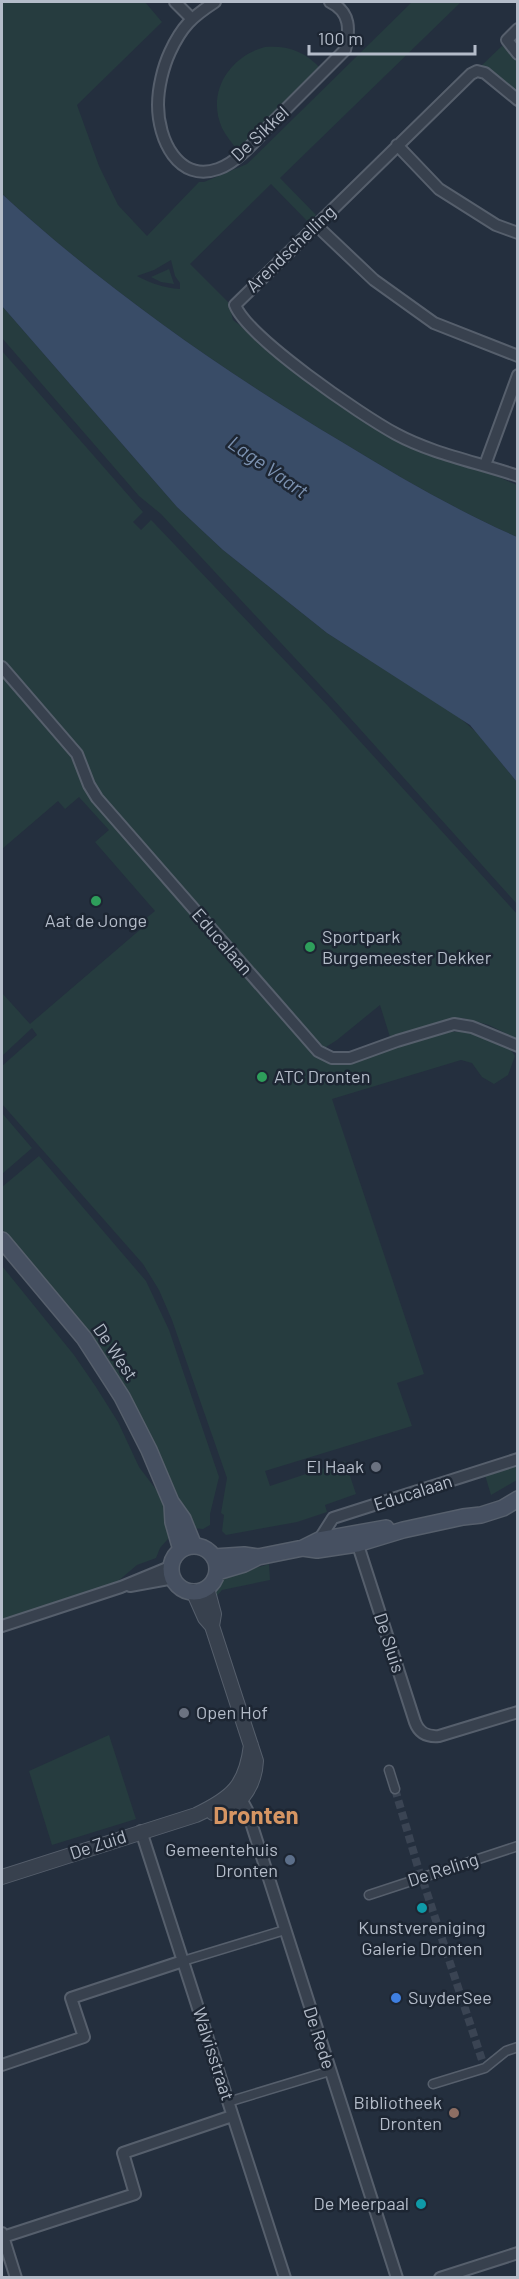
<svg xmlns="http://www.w3.org/2000/svg" width="519" height="2279" font-family="Barlow,sans-serif">
<rect width="100%" height="100%" fill="#242f3e"/>
<path fill="#263c3f" fill-rule="evenodd" d="M2,2h143l17,20 -85,83 22,61 19,39 29,31 52,-54h5l43,-18 165,-162h49l-181,176 36,37 -7,8 -38,-39 -81,80 39,39 4,17 45,35 109,75 130,55v52c-61,-27 -118,-60 -175,-95 -121,-72 -236,-153 -340,-248zM171,260l4,16 5,7v6c-16,-1 -30,-6 -43,-13l17,-6z
M505,43l5,10 7,6v35l-37,-27z
M265,47c23,-2 41,5 56,22l-83,82c-5,-7 -12,-15 -16,-23 -16,-36 8,-72 43,-81z
M169,269l5,15 -13,-2 -10,-5z
M2,306l175,201 46,43 104,83 132,84 18,16 40,49v122l-183,-204 -173,-186 -22,-18 -137,-158z
M2,351l141,161 -10,10 8,8 10,-10 4,4 173,182 189,208v125l-28,-14 -26,-7 -73,19 -10,-32 -43,35 -22,14 3,4 13,4 39,-6 77,-24c22,-2 57,4 68,24l-7,19 -14,9 -12,-7 -10,-14 -11,-3 -129,39 92,275 -27,9 15,43 -147,45 5,15 75,-25 11,33 -31,11 2,7 -30,10 -71,13 -4,-4 2,-16 -3,-2 6,-35 -55,-158 -13,-30 -16,-26 -141,-160v-38l35,-31 -5,-7 -30,28v-63l28,31 112,-96 -2,-5 15,-12 -60,-69 14,-12 -30,-33 -14,12 -7,-8 -56,48z
M2,1113l30,35 -30,26z
M39,1156l107,125 23,49 50,147 -9,37v11l-7,4 -10,-1 -46,-98 -28,-48 -48,-71 -69,-82v-42z
M2,1266l72,89 22,32 22,35 21,45 25,33 9,33 -13,15 -4,10 -19,7 -20,17 -115,38z
M517,1464v16l-26,15 -6,-20z
M269,1564l1,16 -48,10 -7,8c3,-29 32,-26 54,-34z
M109,1735l27,84 -84,26 -23,-74z"/>
<path fill="#394c67" d="M2,194c104,95 219,176 340,248 57,35 114,68 175,95v245l-47,-57 -143,-92 -104,-83 -46,-43 -175,-201z"/>
<g fill="none" stroke-linecap="round" stroke-linejoin="round">
<path stroke="#3a4453" stroke-width="8" stroke-dasharray="8 4" stroke-linecap="butt" d="M395,1789l25,85
M423,1881l60,182"/>
<defs>
<path id="pedestrian" d="M389,1770l6,19
M369,1895l149,-49
M183,1961l102,-31
M433,2084l52,-16 21,-17 12,-4
M228,2102l102,-31"/>
<path id="minor" d="M175,2l16,16
M215,2c-23,15 -33,24 -45,50 -7,15 -12,36 -12,53 0,34 20,78 60,64 20,-7 38,-29 52,-44 25,-25 50,-50 75,-75 5,-20 6,-38 -15,-48
M518,29l-11,11 11,14
M518,100l-33,-27 -8,-2 -6,3 -236,231c13,33 126,110 161,129 37,20 81,28 122,42
M397,145l42,44 57,36 22,8
M316,225l58,55 60,43 84,33
M485,465l33,-90
M2,667l75,87 12,31 8,13 221,253 14,7h18l47,-17 57,-17 18,3 46,19
M356,1539l59,183c4,11 12,15 24,14l79,-24
M319,1540l14,-22 185,-59
M130,1586l44,-8
M2,1626l119,-39 51,-21
M241,1799l6,11 150,468
M141,1831l144,447
M2,2065l82,-28 -13,-39 112,-37
M2,2233l14,45
M3,2237l132,-43 -12,-41 109,-37
M440,2278l78,-25"/>
<path id="tertiary" d="M207,1588l7,26 -2,12
M193,1591l12,27 7,8 44,135c-1,24 -17,50 -43,52
M2,1877l194,-62c36,-17 50,-29 55,-70"/>
<path id="secondary" d="M2,1240l82,98 38,59 27,53 22,52 12,17 11,27
M172,1505l1,17 8,28
M171 1569a23 23 0 1 1 46 0a23 23 0 1 1-46 0Z
M303,1548l14,2 40,-6 46,-14 60,-13 18,-2 22,-7 15,-9
M214,1557l30,-2 14,2
M217,1572l27,-8 14,-7 45,-9 16,-8 67,-12"/>
</defs>
<use href="#pedestrian" stroke="#565f6c" stroke-width="11"/>
<use href="#minor" stroke="#565f6c" stroke-width="14"/>
<use href="#tertiary" stroke="#565f6c" stroke-width="16"/>
<use href="#secondary" stroke="#565f6c" stroke-width="18"/>
<use href="#pedestrian" stroke="#38414e" stroke-width="8"/>
<use href="#minor" stroke="#38414e" stroke-width="10"/>
<use href="#tertiary" stroke="#38414e" stroke-width="14"/>
<use href="#secondary" stroke="#465061" stroke-width="15"/>
</g>
<g fill="#2e9e5b" stroke="#1d2633" stroke-width="2">
<circle cx="96" cy="901" r="6"/>
<circle cx="310" cy="947" r="6"/>
<circle cx="262" cy="1077" r="6"/>
</g>
<g fill="#6b7280" stroke="#1d2633" stroke-width="2">
<circle cx="376" cy="1467" r="6"/>
<circle cx="184" cy="1713" r="6"/>
</g>
<circle fill="#5c6f8a" stroke="#1d2633" stroke-width="2" cx="290" cy="1860" r="6"/>
<g fill="#0f9aa8" stroke="#1d2633" stroke-width="2">
<circle cx="422" cy="1908" r="6"/>
<circle cx="421" cy="2204" r="6"/>
</g>
<circle fill="#3f7fe0" stroke="#1d2633" stroke-width="2" cx="396" cy="1998" r="6"/>
<circle fill="#8d6e63" stroke="#1d2633" stroke-width="2" cx="454" cy="2113" r="6"/>
<g text-anchor="middle" stroke-width="5" stroke-linejoin="round" paint-order="stroke">
<g font-size="18" fill="#b4bcc9" stroke="#1d2633">
<text transform="translate(260 134) rotate(-43)" y="6">De Sikkel</text>
<text transform="translate(291 249) rotate(-44)" y="6">Arendschelling</text>
<text transform="translate(222 942) rotate(49)" y="6">Educalaan</text>
<text transform="translate(115 1352) rotate(56)" y="6">De West</text>
<text transform="translate(413 1493) rotate(-18)" y="6">Educalaan</text>
<text transform="translate(389 1643) rotate(72)" y="6">De Sluis</text>
<text transform="translate(98 1845) rotate(-18)" y="6">De Zuid</text>
<text transform="translate(443 1870) rotate(-18)" y="6">De Reling</text>
<text transform="translate(319 2038) rotate(72)" y="6">De Rede</text>
<text transform="translate(213 2054) rotate(72)" y="6">Walvisstraat</text>
</g>
<g font-size="18" fill="#b4bcc9" stroke="#1d2633" text-anchor="start">
<text x="96" y="927" text-anchor="middle">Aat de Jonge</text>
<text x="322" y="943">Sportpark<tspan x="322" dy="21">Burgemeester Dekker</tspan></text>
<text x="274" y="1083">ATC Dronten</text>
<text x="364" y="1473" text-anchor="end">El Haak</text>
<text x="196" y="1719">Open Hof</text>
<text x="278" y="1856" text-anchor="end">Gemeentehuis<tspan x="278" dy="21">Dronten</tspan></text>
<text x="422" y="1934" text-anchor="middle">Kunstvereniging<tspan x="422" dy="21">Galerie Dronten</tspan></text>
<text x="408" y="2004">SuyderSee</text>
<text x="442" y="2109" text-anchor="end">Bibliotheek<tspan x="442" dy="21">Dronten</tspan></text>
<text x="409" y="2210" text-anchor="end">De Meerpaal</text>
</g>
<g font-size="20" font-style="italic" fill="#7c92b1" stroke="#1d2633">
<text transform="translate(268 467) rotate(35)" y="7">Lage Vaart</text>
</g>
<g font-size="24" font-weight="bold" fill="#d59563" stroke="#1d2633">
<text x="256" y="1824">Dronten</text>
</g>
</g>
<rect width="519" height="2279" fill="none" stroke="#b4bcc9" stroke-width="6"/>
<path d="M309 45v9h166v-9" fill="none" stroke="#b4bcc9" stroke-width="3"/>
<text x="318" y="45" font-size="18" fill="#b4bcc9" stroke="#1d2633" stroke-width="4.5" paint-order="stroke">100 m</text>
</svg>
